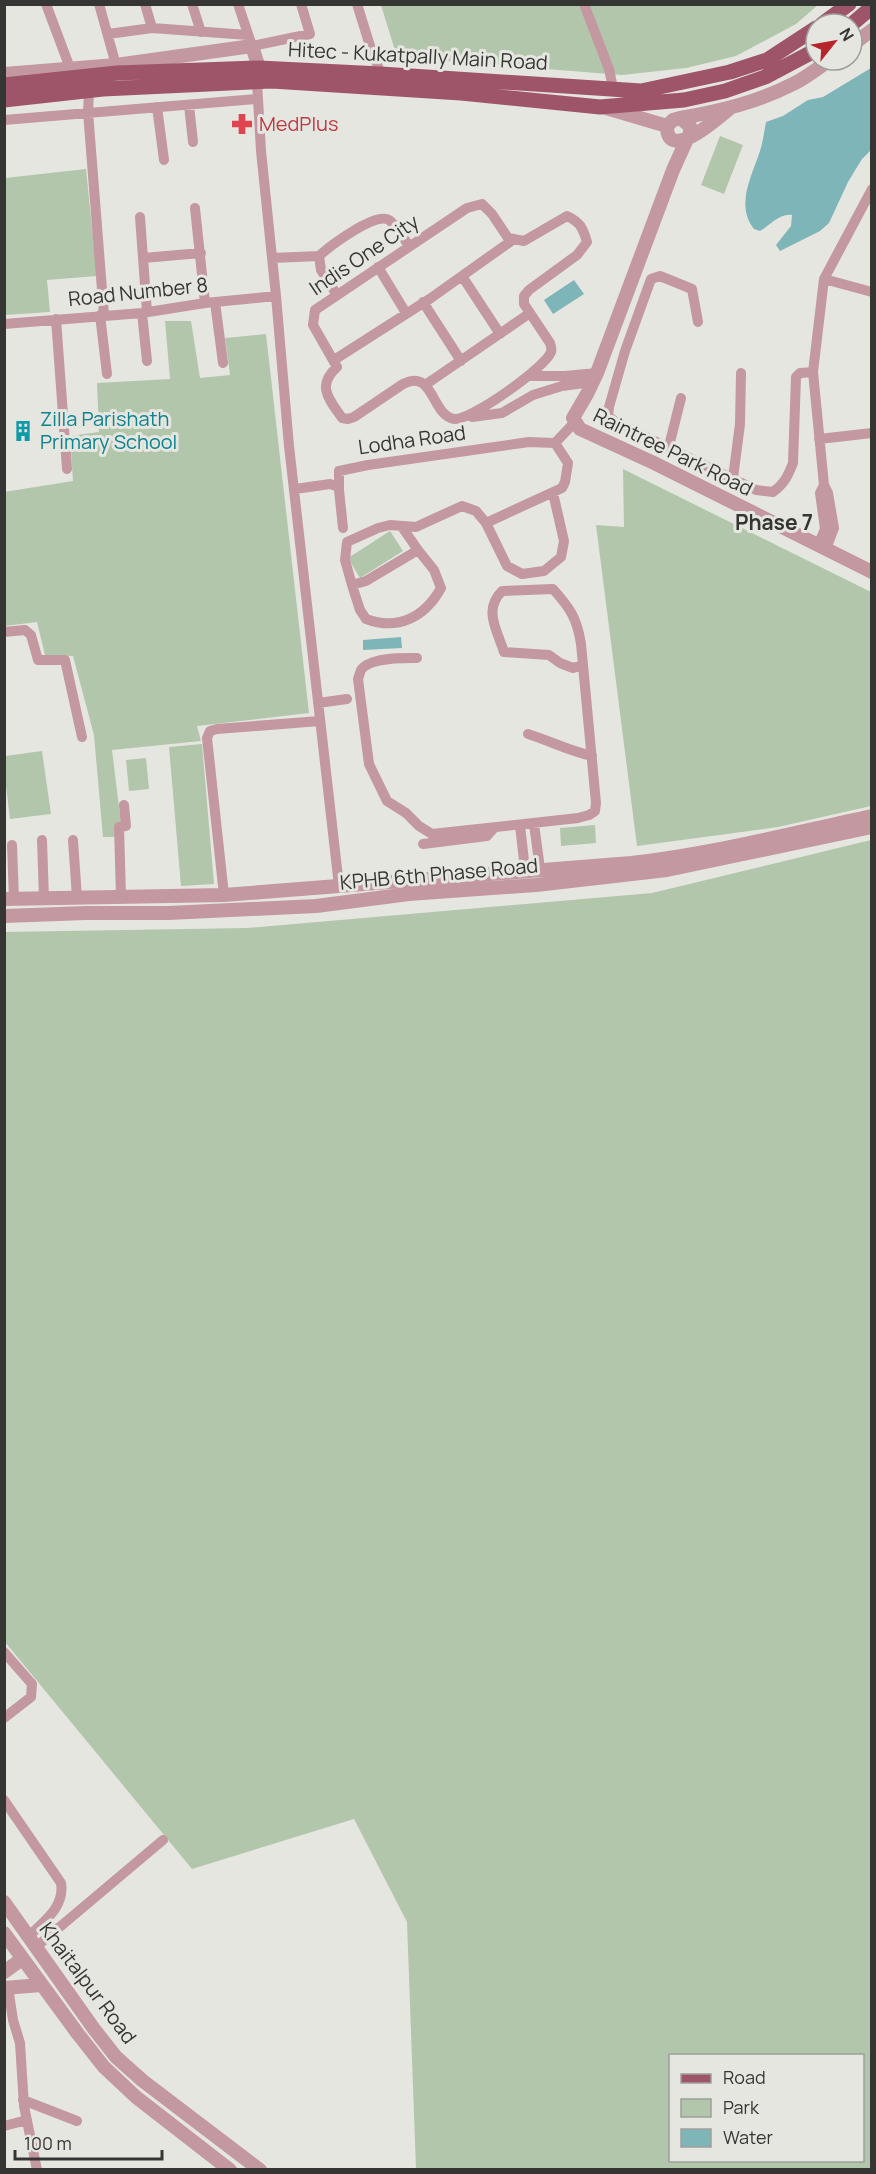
<svg xmlns="http://www.w3.org/2000/svg" width="876" height="2174" font-family="Manrope,sans-serif">
<rect width="100%" height="100%" fill="#e6e6e1"/>
<path fill="#b2c6ab" fill-rule="evenodd" d="M381,5h437l-22,19 -60,32 -50,12 -64,7 -225,-18z
M720,136l23,9 -19,49 -23,-9z
M86,169l11,107 -50,4 3,32 -45,3v-137z
M165,321h26l9,57 30,-3 -5,-37 41,-4 43,379 -112,13 4,15 -89,9 9,73 -7,2 1,12h-12l-9,-102 -21,-79 -28,-1 -8,-33 -32,4 -1,-134 69,-11 -3,-45 29,-4 -2,-49 73,-4z
M623,469l248,123v214l-93,21 -141,19 -41,-321 28,2z
M390,531l13,20 -43,27 -12,-20z
M202,744l12,140 -33,2 -12,-139z
M42,751l9,63 -41,5 -5,-41v-22z
M146,758l3,31 -20,2 -3,-31z
M595,825l1,18 -35,3 -1,-18z
M871,840v1329h-455l-9,-247 -53,-103 -162,50 -187,-227 -1,-710 243,-4 405,-35zM670,2056h192v104h-192z"/>
<path fill="#7eb5b8" d="M871,68v82l-9,9 -14,23 -19,41 -9,8 -40,20 -4,-6 15,-19 1,-11c-12,-2 -22,10 -32,16l-6,-2c-19,-24 -2,-53 6,-78 3,-9 4,-19 6,-29l17,-6 25,-16 15,-3z
M574,280l10,14 -31,20 -9,-14z
M401,637l1,11 -39,2v-10z"/>
<g fill="none" stroke-linecap="round" stroke-linejoin="round">
<path stroke="#c398a1" stroke-width="10" d="M46,4l24,64v7
M99,4l17,61
M145,4l7,24
M192,4l9,28
M238,4l14,42 58,-12 -9,-30
M357,4l14,45 10,25
M584,4l25,65 4,19
M108,34l44,-6 96,7
M257,82l4,69 15,145 13,150 50,440
M89,91l-1,21 16,203
M189,105l4,37
M157,107l7,53
M4,120l253,-21
M482,204l10,10 16,24 16,3 43,-25c13,6 16,12 20,26l-10,13 -48,35 -5,6v8l26,39c1,3 2,6 1,9 -6,16 -81,69 -97,67 -23,-4 -20,-51 -51,-35l-49,33 -6,2 -6,-1c-13,-19 -26,-32 -5,-51l-24,-42 2,-15 152,-102z
M195,208l10,95
M140,217l7,95
M143,258l58,-5
M272,258l47,-2
M378,267l28,46
M462,276l38,58
M824,279l48,13
M337,295l-16,-25 -2,-14c11,-10 56,-44 70,-36 8,5 14,18 20,26
M215,302l8,61
M423,302l38,59
M142,313l5,48
M100,315l7,59
M56,319l11,150
M698,322l-6,-33 -32,-13 -9,3 -26,72 -16,56 -1,9 9,7 139,67 17,2c11,-8 15,-16 20,-29l3,-86 4,-4 13,-1
M4,324l138,-11 63,-10 71,-7
M334,360l97,-62 83,-59
M530,376h35l32,-3
M425,385l105,-72
M472,417l30,-4 31,-18 29,-9 30,-4
M819,439l53,-6
M669,446l12,-48
M733,478l7,-54 1,-51
M295,489l35,-5 9,3
M486,523l21,43 15,8 22,-3 17,-14 3,-16 -11,-48
M402,527l16,23 -52,31 -14,4 -7,-25 2,-18 31,-14 12,-3 26,2 46,-21 14,5 10,12 76,-35 3,-6 3,-19 -13,-20
M343,528l-4,-38v-19l29,-6 161,-23 26,1 19,-20
M818,545l7,-16 -5,-36 4,-8
M826,549l8,-21 -6,-35 -4,-8 -11,-113 11,-93 48,-90
M352,585l8,25 6,9c32,12 59,-2 75,-31l-7,-18 -16,-20
M4,632l21,-2 6,5 7,25h27l17,77
M417,658c-14,0 -47,-1 -56,12 -1,3 -2,6 -3,9l11,85 18,37 19,12 13,13 13,8 146,-16 11,-3 6,-4 1,-8 -15,-159c-4,-26 -11,-36 -28,-55l-51,2c-19,19 -5,39 2,61l45,3 11,8 13,5 10,-3
M318,703l29,-4
M528,734c22,7 42,17 64,22
M534,824l6,45
M520,825l5,45
M42,840l2,59
M73,840l4,58
M423,844l64,-8 7,-8
M12,845l2,54
M224,895l-17,-157 3,-7 7,-2 103,-8
M121,897l-2,-70 7,-1 -2,-21
M4,1652l28,32 -1,13 -27,21
M4,1800l57,83c4,24 -17,38 -33,54
M36,1947l127,-107
M8,1987l5,33 7,23 4,63 13,64
M23,2100l54,21
M4,2126l23,-6"/>
<path stroke="#c398a1" stroke-width="14" d="M852,45l20,-15
M4,74l112,-9 136,-19 7,22
M606,108l61,18
M729,109c-11,9 -62,55 -62,17l6,-6 7,-2 10,8c1,6 0,9 -3,13l-14,31 -76,203 -10,21 -14,24 7,11 74,34 218,109
M680,118c41,-7 78,-16 115,-35 12,-6 23,-15 35,-23
M4,899l220,-4 407,-32c81,-9 161,-30 241,-47
M4,916l82,-3h83l147,-7 93,-12 127,-9 131,-15 205,-43
M4,1902l90,127 22,28 27,24 117,89
M4,1933l74,101 26,33 32,30 94,73
M4,1972l18,-13
M4,1988l37,-3"/>
<path stroke="#9e5569" stroke-width="15" d="M822,24l27,-20
M852,24l20,-17
M4,85l113,-12 142,-5 122,6 260,17 89,-19 37,-12 49,-32
M4,100l99,-11 169,-8 189,12 139,14 84,-7 41,-9 40,-14 51,-27"/>
</g>
<defs>
<symbol id="pharmacy-bare" viewBox="-9 -9 18 18"><path d="M-2-6h4v4h4v4h-4v4h-4v-4h-4v-4h4Z" fill="#e0444e" stroke="#e6e6e1" stroke-width="2.5" paint-order="stroke"/></symbol>
<symbol id="building-bare" viewBox="-9 -9 18 18"><path d="M-4-6H4V6H1V3H-1V6H-4ZM-2.5-4.3h1.7v1.8h-1.7ZM.8-4.3h1.7v1.8H.8ZM-2.5-1h1.7V.8h-1.7ZM.8-1h1.7V.8H.8Z" fill="#0f9aa8" stroke="#e6e6e1" stroke-width="2.5" paint-order="stroke"/></symbol>
</defs>
<g fill-rule="evenodd">
<use href="#pharmacy-bare" x="227" y="109" width="30" height="30"/>
<use href="#building-bare" x="8" y="416" width="30" height="30"/>
</g>
<g text-anchor="middle" stroke-width="6" stroke-linejoin="round" paint-order="stroke">
<g font-size="20" fill="#353533" stroke="#e6e6e1">
<text transform="translate(418 56) rotate(3)" y="7">Hitec - Kukatpally Main Road</text>
<text transform="translate(364 255) rotate(-34)" y="7">Indis One City</text>
<text transform="translate(138 292) rotate(-6)" y="7">Road Number 8</text>
<text transform="translate(412 440) rotate(-8)" y="7">Lodha Road</text>
<text transform="translate(673 452) rotate(26)" y="7">Raintree Park Road</text>
<text transform="translate(439 874) rotate(-5)" y="7">KPHB 6th Phase Road</text>
<text transform="translate(88 1983) rotate(53)" y="7">Khaitalpur Road</text>
</g>
<g font-size="20" fill="#be3a42" stroke="#e6e6e1" text-anchor="start">
<text x="259" y="131">MedPlus</text>
</g>
<g font-size="20" fill="#0d838f" stroke="#e6e6e1" text-anchor="start">
<text x="40" y="426">Zilla Parishath<tspan x="40" dy="23">Primary School</tspan></text>
</g>
<g font-size="21" font-weight="bold" fill="#353533" stroke="#e6e6e1">
<text x="774" y="530">Phase 7</text>
</g>
</g>
<rect width="876" height="2174" fill="none" stroke="#353533" stroke-width="12"/>
<rect x="669" y="2054" width="195" height="108" fill="#e6e6e1" stroke="#9f9f9b" stroke-width="1.5"/>
<rect x="681" y="2074" width="30" height="9" fill="#9e5569" stroke="#9f9f9b" stroke-width="1.5"/>
<text x="723" y="2084" font-size="18" fill="#353533">Road</text>
<rect x="681" y="2099" width="30" height="18" fill="#b2c6ab" stroke="#9f9f9b" stroke-width="1.5"/>
<text x="723" y="2114" font-size="18" fill="#353533">Park</text>
<rect x="681" y="2129" width="30" height="18" fill="#7eb5b8" stroke="#9f9f9b" stroke-width="1.5"/>
<text x="723" y="2144" font-size="18" fill="#353533">Water</text>
<g transform="translate(834 42) rotate(59)"><circle r="28" fill="#e6e6e1" stroke="#9f9f9b" stroke-width="1.5"/>
<path d="M0-4.5L10 22L0 15L-10 22Z" fill="#b6252b"/>
<text y="-9" font-size="16" font-weight="bold" text-anchor="middle" fill="#353533">N</text>
</g>
<path d="M15 2150v9h147v-9" fill="none" stroke="#353533" stroke-width="3"/>
<text x="24" y="2150" font-size="18" fill="#353533" stroke="#e6e6e1" stroke-width="4.5" paint-order="stroke">100 m</text>
</svg>
